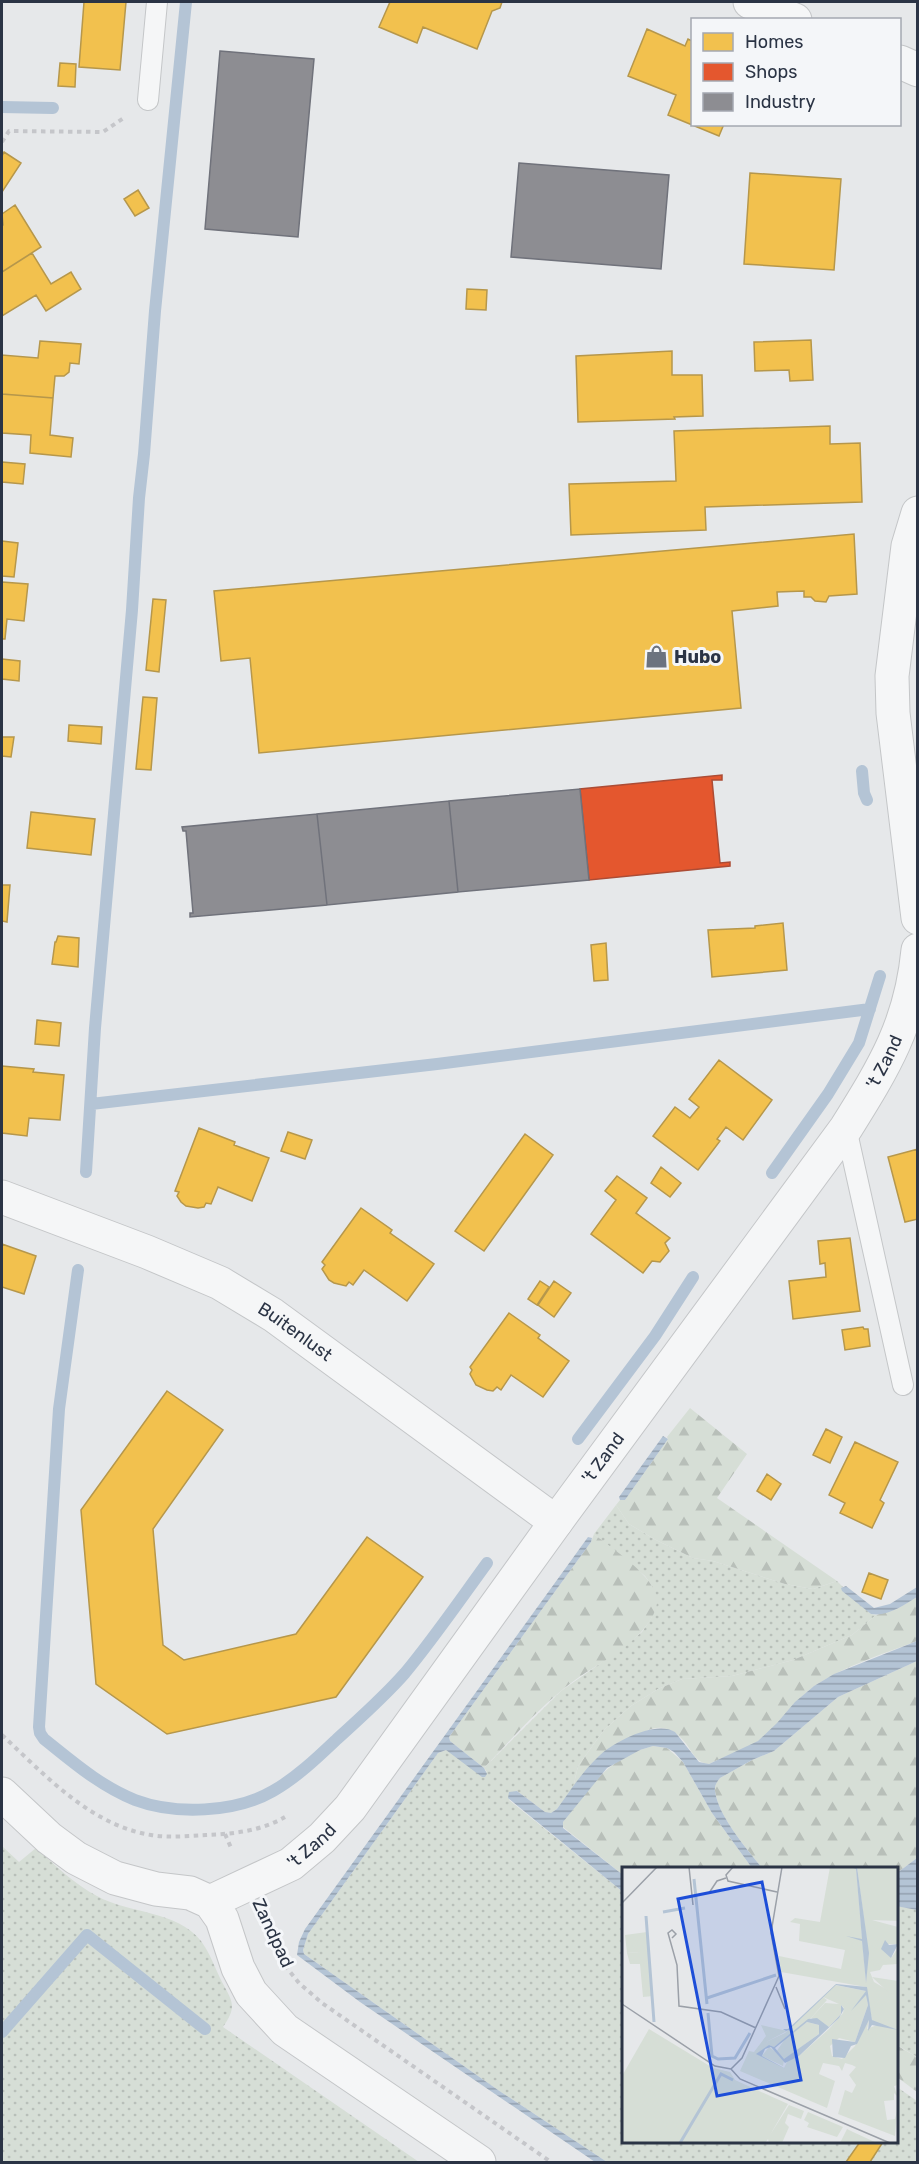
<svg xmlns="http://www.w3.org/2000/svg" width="919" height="2164" font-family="Rubik,sans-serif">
<defs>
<pattern id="grass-dots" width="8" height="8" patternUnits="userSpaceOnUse" patternTransform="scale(1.5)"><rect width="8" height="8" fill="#d6ded6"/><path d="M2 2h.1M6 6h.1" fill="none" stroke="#b8bfb9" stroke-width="1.8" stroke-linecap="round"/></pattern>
<pattern id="forest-firs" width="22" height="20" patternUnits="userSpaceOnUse" patternTransform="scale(1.5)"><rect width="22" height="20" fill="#d6ded6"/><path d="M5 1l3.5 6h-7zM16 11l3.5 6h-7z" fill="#b8bfb9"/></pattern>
<pattern id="water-rules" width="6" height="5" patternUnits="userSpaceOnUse" patternTransform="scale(1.5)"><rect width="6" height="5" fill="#b4c4d5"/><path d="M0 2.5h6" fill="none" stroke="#93a0af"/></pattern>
</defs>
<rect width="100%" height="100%" fill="#e6e8ea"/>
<path fill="url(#grass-dots)" d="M616,1505l13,19 27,16 37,18 20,3 72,23 28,5 24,-8 6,6 -2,1 30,26 5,1 -24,20 -59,25 -61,16 -50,3 -24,10 -27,17 -27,24 -26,36 -5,22 -16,21 -6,4 -6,-1 -28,-21 -8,9 114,92 1,250h272l1,-55 20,14v61h-310l-109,-72 -194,-136 -1,-4 5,-16 130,-181 8,-3 41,22 -3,-4 77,-77 64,-45 17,-14 10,-15v-31l-7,-10 -51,-42z
M2,1846l17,16 17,-14c19,17 38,36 61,48 32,18 80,14 104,45 9,12 14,27 21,41 11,20 15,25 1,45l196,135h-417z
M897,1906l20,4v147l-20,-12z"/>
<path fill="url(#forest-firs)" d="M690,1408l57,46 -30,44 120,83 -24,8 -28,-5 -72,-23 -20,-3 -37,-18 -27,-16 -13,-19 4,-5h5l43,-61 -1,-2z
M594,1534c18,15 65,44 63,69 -1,10 -9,21 -15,28 -22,25 -56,38 -81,60 -28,23 -52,51 -77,77l-34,-27 -1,-4 142,-195z
M917,1597v44c-33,13 -71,24 -101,44 -23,15 -35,39 -56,55 -14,10 -35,16 -51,24 -14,-1 -17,-14 -26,-24 -25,-28 -49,-2 -71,15 -13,11 -26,22 -39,33l5,-22 26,-36 27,-24 27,-17 24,-10 50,-3 61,-16 59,-25 24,-20 21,-6z
M917,1661v197l-20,15 -1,-5h-134c-15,-19 -44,-52 -47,-77 -1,-5 2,-9 5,-13l32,-18 22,-9 64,-54z
M653,1746l14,2 16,14 29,51 40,55h-128l-1,7 -60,-48v-5l4,-6c28,-34 41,-58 86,-70z
M896,2045l21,12v35l-20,-15z"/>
<path fill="url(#water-rules)" d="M663,1436l5,3 -43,61h-5l-1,-3z
M588,1537l4,1 -1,4 -142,195 1,4 34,27 3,6 -2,3h-3l-36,-27 -8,3 -130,181 -5,16 1,4 194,136 109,72h-12l-235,-160 -63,-47 2,-13 6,-13z
M846,1586l28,22 16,-4 27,-17v10c-13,8 -30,20 -46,17l-29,-23 -1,-3z
M917,1641v20l-79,36 -64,54 -22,9 -32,18c-3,4 -6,8 -5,13 3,25 32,58 47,77h-10l-40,-55 -29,-51 -9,-10 -7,-4 -14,-2 -13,4 -33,18 -44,54v6l60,47v17l-115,-94 1,-6 8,-1 28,21 6,1 6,-4c13,-18 25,-37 41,-52 15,-15 58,-37 77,-25l24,30 10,2 49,-23 19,-18 18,-21 19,-16 20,-12z
M917,1858v52l-21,-4 1,-33z"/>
<path fill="#f2c14e" stroke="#b6974b" stroke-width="1.5" d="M84,2h42l-6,68 -41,-3z
M390,2h112l-2,6 -8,3 -15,38 -54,-22 -6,16 -38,-16z
M647,29l38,17 3,-7 4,2v83h32l-5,12 -51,-21 8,-20 -48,-19z
M60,63l16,1 -1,23 -17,-1z
M4,152l17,11 -19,29v-36z
M750,173l91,6 -7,91 -90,-6z
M138,190l11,18 -14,8 -11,-17z
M15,205l26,42 -39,25v-46l1,-1 -1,-11z
M32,253l19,31 20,-12 10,17 -35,22 -10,-16 -34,21v-44z
M467,289l20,1 -1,20 -20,-1z
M811,340l2,40 -23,1 -1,-11 -34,1 -1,-29z
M40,341l41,3 -2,20 -9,-1 -1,9 -5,4h-9l-2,22 -51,-4v-39l36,3z
M672,351v24h30l1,41 -29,1 1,2 -97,3 -2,-66z
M2,394l51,4 -3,37 23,3 -2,19 -41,-4 1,-18 -29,-2z
M830,426v18l30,-1 2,59 -157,5 1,23 -135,5 -2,-51 107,-3 -2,-50z
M2,462l23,2 -2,20 -21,-2z
M854,534l3,60 -28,2 -3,6 -11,-1 -4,-4h-7v-6l-27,1 1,14 -46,5 9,97 -482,45 -9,-95 -29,3 -7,-70z
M2,541l16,2 -4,34 -12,-1z
M2,582l26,2 -4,37 -17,-2 -2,20h-3z
M153,599l13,1 -7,72 -13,-2z
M2,659l18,2 -1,20 -17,-2z
M143,697l14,1 -6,72 -15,-1z
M69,725l33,2 -1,17 -33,-3z
M2,737h12l-3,20 -9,-1z
M31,812l64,7 -4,36 -64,-7z
M2,885h8l-3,37 -5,-1z
M783,923l4,47 -75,7 -4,-47 47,-2v-2z
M58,936l21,2 -1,29 -26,-3 3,-22h1z
M606,943l2,37 -14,1 -3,-36z
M37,1020l24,3 -2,23 -24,-2z
M719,1060l53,40 -29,40 -17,-13 -9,12 3,2 -22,29 -45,-34 22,-29 15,11 9,-11 -10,-8z
M2,1066l32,3 -1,3 31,3 -4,45 -31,-2 -2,18 -25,-3z
M199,1128l36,14 -1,3 35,13 -17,43 -34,-14 -7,17 -5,-1 -2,4 -6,1 -12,-2 -5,-4 -4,-6 2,-4 -4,-1z
M288,1132l24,8 -7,19 -24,-8z
M525,1134l28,21 -69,96 -29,-20z
M918,1149v70l-13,3 -17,-65z
M661,1167l20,16 -11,14 -19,-14z
M617,1176l30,22 -11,15 34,25 -5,5 4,8 -9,11 -8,-1 -9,12 -52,-39 25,-34 -11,-9z
M361,1208l31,22 -2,3 44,31 -27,37 -43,-31 -11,15 -4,-3 -3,4 -12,-3 -5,-3 -7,-11 3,-4 -3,-3z
M850,1238l10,73 -67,8 -4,-38 37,-4 -1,-14 -5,1 -2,-23z
M2,1244l34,12 -12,38 -22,-7z
M540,1281l9,6 -12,18 -9,-6z
M554,1281l17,12 -17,24 -16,-12z
M509,1313l31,22 -2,3 31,23 -26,36 -32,-22 -10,15 -4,-3 -4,4 -6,-1 -11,-5 -6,-11 2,-4 -2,-3z
M863,1327l1,2h4l2,17 -25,4 -3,-20z
M167,1391l56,39 -70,99 10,116 21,15 112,-26 71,-97 56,40 -87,120 -169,37 -71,-50 -15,-174z
M826,1429l16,8 -12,26 -17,-8z
M855,1442l43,20 -18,38 4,3 -12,25 -32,-15 5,-10 -16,-8z
M767,1474l14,10 -10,16 -14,-9z
M869,1573l19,7 -7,19 -19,-7z
M860,2142h23l-13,20h-24z"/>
<path fill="#e4572e" stroke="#ac4c35" stroke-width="1.5" d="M722,775v5h-10l8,83 10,-1v4l-141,14 -9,-91z"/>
<path fill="#8d8d92" stroke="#70727b" stroke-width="1.5" d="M220,51l94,8 -16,178 -93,-8z
M519,163l150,12 -8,94 -150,-12z
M580,789l9,91 -131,12 -9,-91z
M449,801l9,91 -131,13 -10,-91z
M317,814l10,91 -137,12v-4h3l-7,-82h-3l-1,-4z"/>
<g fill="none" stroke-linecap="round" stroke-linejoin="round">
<path stroke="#b4c4d5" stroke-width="12" d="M2,107l51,1
M862,771l2,22 3,7
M91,1104l346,-40 433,-55
M86,1172l9,-144 37,-418 7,-112 5,-44 11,-143 31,-309
M772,1173l56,-79 31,-51 21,-67
M78,1270l-19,139 -20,318 1,6 4,6c29,23 56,47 91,61 40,15 100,13 138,-9 23,-13 44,-33 63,-51 24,-22 48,-43 69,-67 29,-35 55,-73 82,-110
M578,1439l77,-103 38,-59
M2,2032l85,-97 118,94"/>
<defs>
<path id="service" d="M148,100l9,-98
M846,1128l57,257"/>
<g id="minor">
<path d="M750,2l45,18"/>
<path d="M900,62l18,8"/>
<path d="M918,513l-10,33 -16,130 1,37 25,205"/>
<path id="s1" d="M2,1197l145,55 73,31 53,32 283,207"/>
<path id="s2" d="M210,1902l81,-38 31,-26 28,-30 206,-286 290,-394c38,-61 65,-104 72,-178"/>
</g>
<path id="tertiary" d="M2,1794l47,44 27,20 39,20 41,11 34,4 20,9 12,17 16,49 13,25 34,37 194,132"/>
</defs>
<use href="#service" stroke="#c4c6c8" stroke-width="22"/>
<use href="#minor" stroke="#c4c6c8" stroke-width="35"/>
<use href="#tertiary" stroke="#c4c6c8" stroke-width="35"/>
<path stroke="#c5c6ca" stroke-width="4" stroke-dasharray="4.5 4.5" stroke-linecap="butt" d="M2,142l7,-11 94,1 22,-15
M2,1735c43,40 88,90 149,100 18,3 37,1 55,0 27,-1 55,-4 79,-18
M225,1834l7,16
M266,1915l17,48 16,20 23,20 229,159"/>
<use href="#service" stroke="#f5f6f7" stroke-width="20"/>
<use href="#minor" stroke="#f5f6f7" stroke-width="33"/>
<use href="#tertiary" stroke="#f5f6f7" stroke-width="33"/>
</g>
<defs>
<symbol id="shop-bare" viewBox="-9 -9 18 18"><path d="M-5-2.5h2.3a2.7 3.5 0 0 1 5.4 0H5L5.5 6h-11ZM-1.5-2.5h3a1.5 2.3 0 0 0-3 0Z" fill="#6c737f" stroke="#f4f6f9" stroke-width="2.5" paint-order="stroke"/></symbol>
</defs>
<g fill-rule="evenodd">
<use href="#shop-bare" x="640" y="640" width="33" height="33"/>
</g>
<g text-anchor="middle" stroke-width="6" stroke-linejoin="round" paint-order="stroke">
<g font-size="18" font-weight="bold" fill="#2b3445" stroke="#f4f6f9" text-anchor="start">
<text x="674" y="663">Hubo</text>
</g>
<g font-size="18" fill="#2b3445" stroke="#f4f6f9">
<text dy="6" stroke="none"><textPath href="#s2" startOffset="1089">'t Zand</textPath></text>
<text dy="6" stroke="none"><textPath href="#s1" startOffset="324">Buitenlust</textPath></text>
<text dy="6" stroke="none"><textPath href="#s2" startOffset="603">'t Zand</textPath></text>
<text dy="6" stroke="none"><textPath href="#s2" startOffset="117">'t Zand</textPath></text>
<text transform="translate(273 1933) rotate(65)" y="6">Zandpad</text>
</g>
</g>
<g transform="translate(622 1867)">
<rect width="276" height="276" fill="#e6e8ea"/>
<path d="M208,0l26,1 10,115 1,-41 -10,-75h41v54l-26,-1 26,7v17h-14l7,14 7,-10v16l-15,1 -3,5 -10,2 4,10 24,14v89l-4,1 4,11 -4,-4v7l-10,1 3,19 8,-1 2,-8 -2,25 -57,-22 7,-24 7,3 4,-8 -7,-10 7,-8 -4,-2 -7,-2 -3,8 -3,-5 -16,-3 -4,11 16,7 -8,27 -87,-37 9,-20 5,1 12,-16 -5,-11 26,6 -19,10 -7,14 -4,-1 27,14 5,-10 10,-2 30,-27 14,-16 1,-5 -3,-3v9l-12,13 -18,-9 14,-15 14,1 -16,-7 12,-12 31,6 2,14 -13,37 -16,-4 -9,8 2,10 10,3 13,-13 14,-26 -2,9 10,-4 -5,-5 -6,-33 -85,-15 -2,-16 62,13 4,-19 -46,-9 1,-17 -10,-2 5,-4 25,4zM25,65l1,14 -7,6 -14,1 -2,-18zM27,162l64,39 17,4 5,8 53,24 -18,31 19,-30 15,6 -3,8 -13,-5 -3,9 4,4 -7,16h-13l-1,-4 -3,4h-143v-67zM186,245l35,15 -6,10 -30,-10 2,-4 -5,-3zM225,262l6,3 24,11h-37z" fill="#d6ded6"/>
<path d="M21,79h5l5,50 -10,1 -3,-33h-10l-3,-11 13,-1zM201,130l4,3 -16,18 -37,29 -5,-2 -7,7 6,-11 17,-8zM185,155l12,3 1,8 -36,27 -1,6 -21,-10 7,-9 7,5 9,-13z" fill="#d6ded6"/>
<path d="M250,110l26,4v15l-9,-3z" fill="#d6ded6"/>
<path d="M229,0h6l12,86 -3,30 -4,-42 -16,-5 16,3 -6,-70zM263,73l4,5 9,-1 -7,14 -10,-9zM214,117l31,3 5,33 26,10 -26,-5 -4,6 1,-11 -12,24 -6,2 -6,12 -12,-1 -1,-18 23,3 13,-37 -2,-10 -15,16 15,-20 -30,-6 -47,45 -3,1 -3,-2h5zM219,138l3,4 -5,9 -40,38 -14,7 -14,-16 -6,2 -3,7 24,13 -30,-15 13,-9 5,2 34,-28 9,-1 12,9 12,-13zM185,155l12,3v9l-35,25 -9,-11z" fill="#b4c4d5" fill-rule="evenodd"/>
<path fill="none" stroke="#b4c4d5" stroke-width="3" d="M72,12l13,125M41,45l22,-4M24,49l8,106M85,131l69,-23M86,146l4,43 6,3 17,-1 15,-25M58,276l41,-69 12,6"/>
<path fill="none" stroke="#9ba0a8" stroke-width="1.5" d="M67,0l4,38M111,0l-7,8 2,6 49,11M87,26l8,-12 9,-3M0,36l35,-36M50,71l4,-4 -4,-4 -4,3 9,32 2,41 42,6 35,16M154,120l9,22M0,137l93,62 16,3M109,202l11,-11 37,-82 -8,-43 11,-66M109,202l9,10 150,64"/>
<path fill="#1d4ed8" fill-opacity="0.15" stroke="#1d4ed8" stroke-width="3" d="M140,15l39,198 -84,16 -39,-197z"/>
<rect width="276" height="276" fill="none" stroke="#2b3445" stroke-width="3"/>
</g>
<rect width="919" height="2164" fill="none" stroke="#2b3445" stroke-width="6"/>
<rect x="691" y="18" width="210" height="108" fill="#f4f6f9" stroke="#a4a8b1" stroke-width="1.5"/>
<rect x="703" y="33" width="30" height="18" fill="#f2c14e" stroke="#a4a8b1" stroke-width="1.5"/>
<text x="745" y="48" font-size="18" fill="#2b3445">Homes</text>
<rect x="703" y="63" width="30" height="18" fill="#e4572e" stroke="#a4a8b1" stroke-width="1.5"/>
<text x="745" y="78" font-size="18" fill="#2b3445">Shops</text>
<rect x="703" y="93" width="30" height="18" fill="#8d8d92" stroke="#a4a8b1" stroke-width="1.5"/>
<text x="745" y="108" font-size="18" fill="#2b3445">Industry</text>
</svg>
